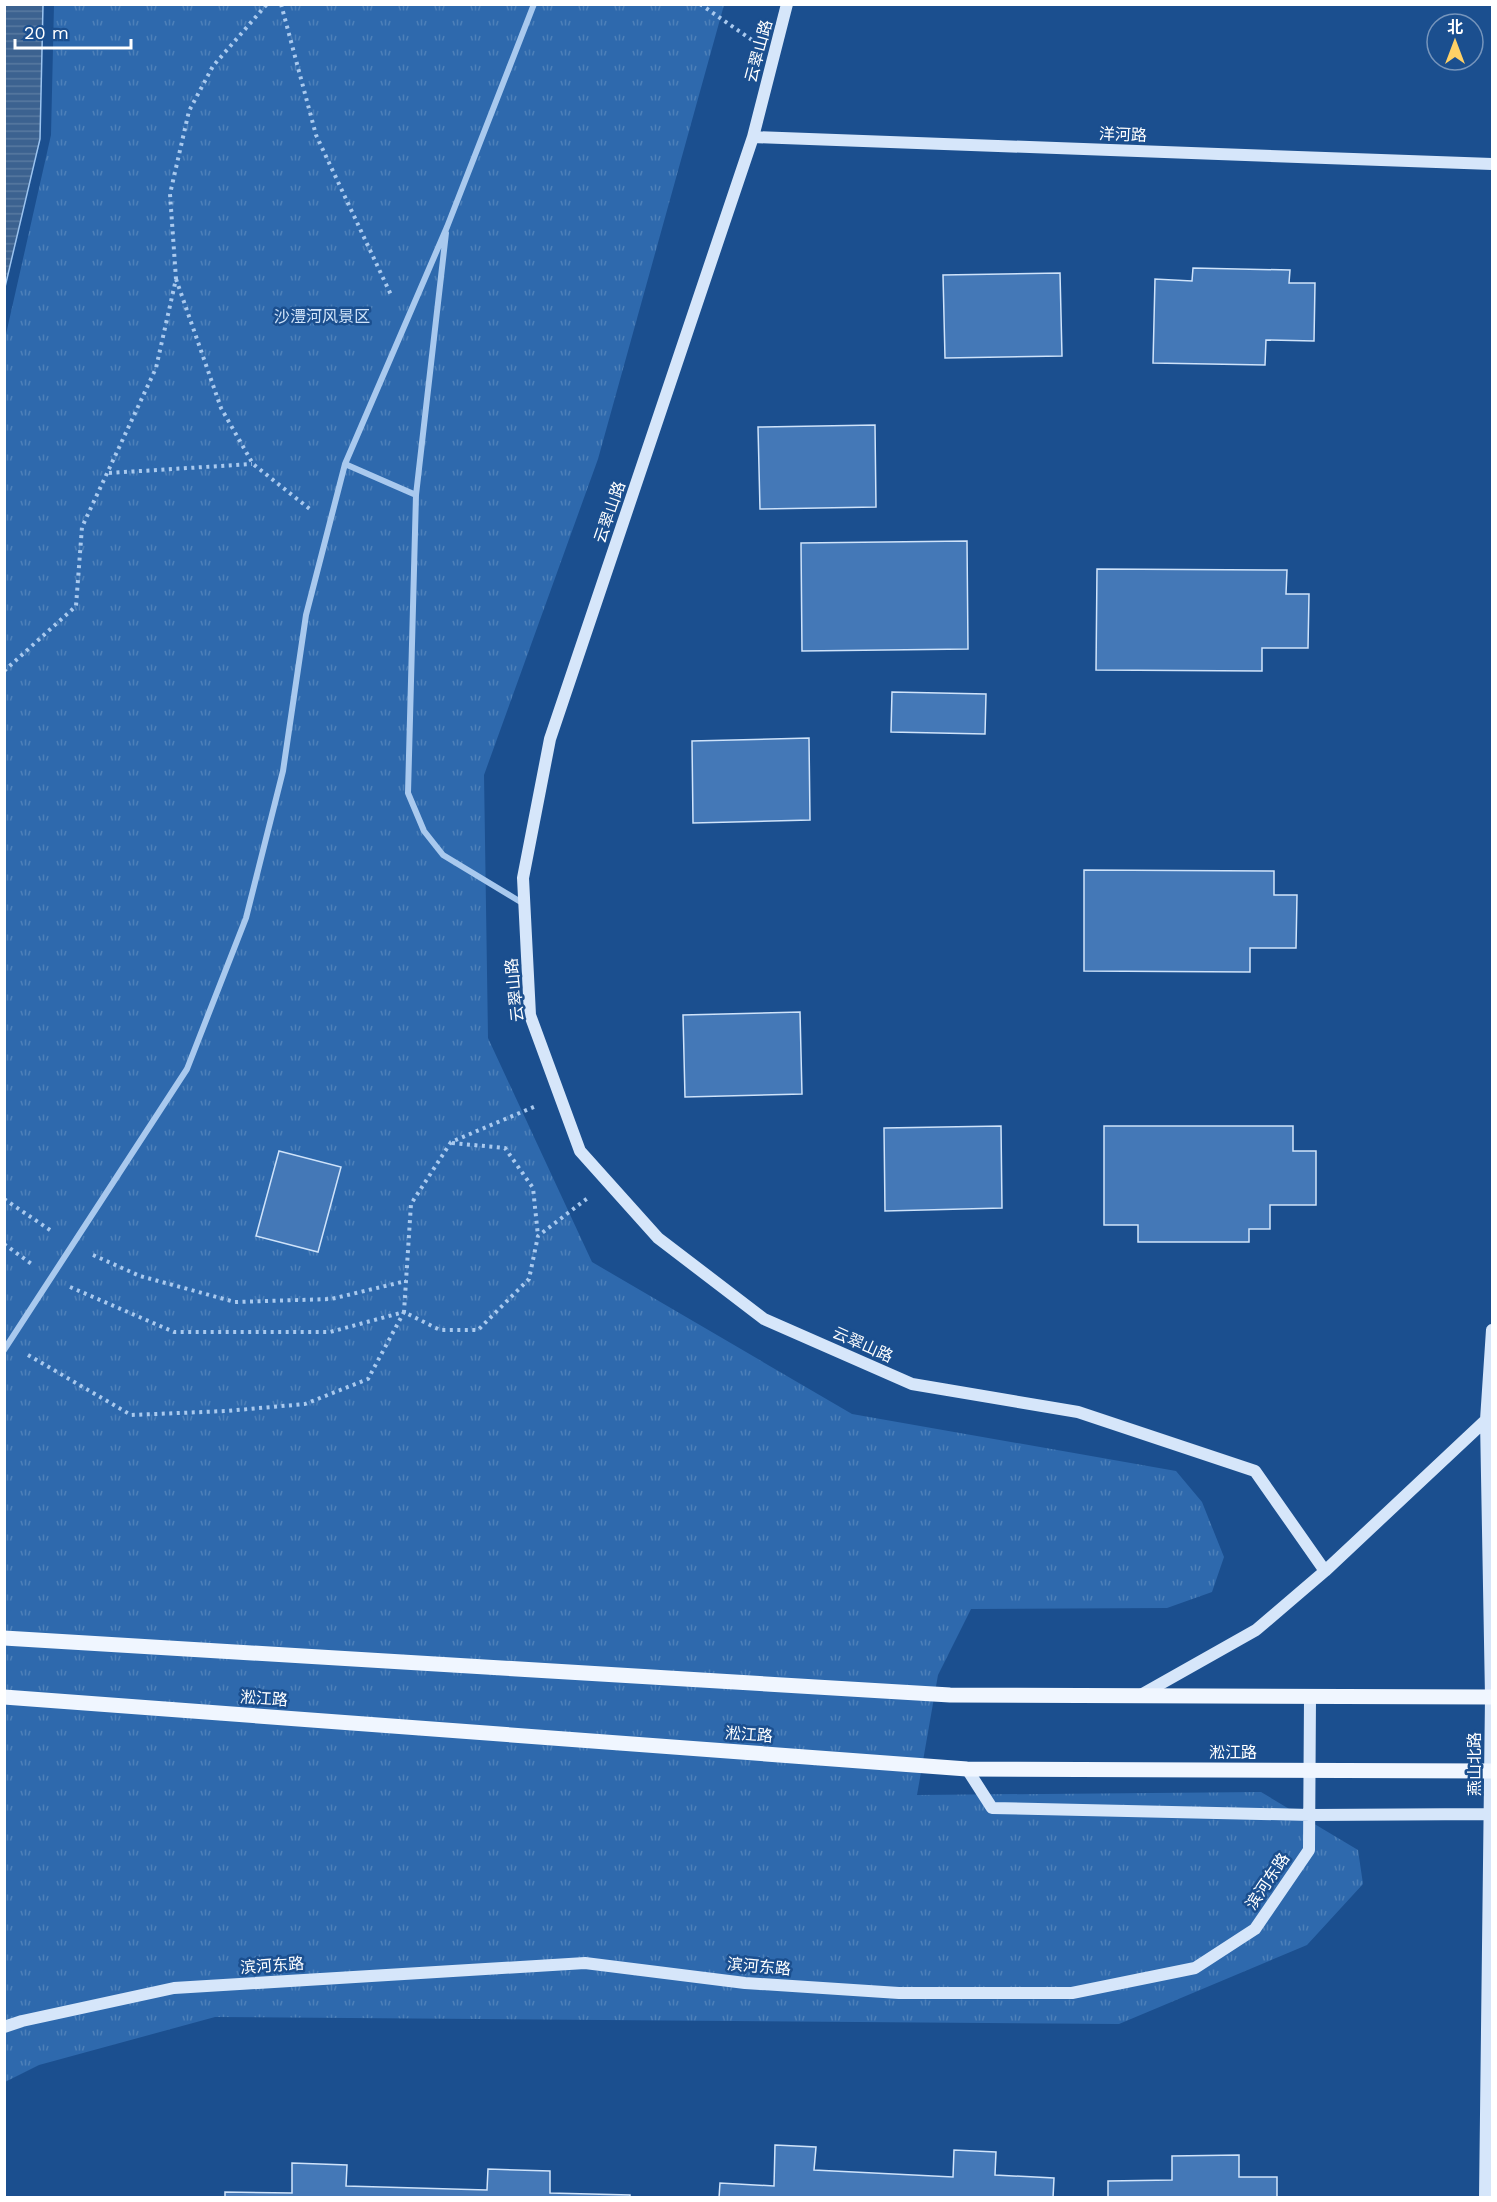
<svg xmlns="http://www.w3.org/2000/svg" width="1497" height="2202" font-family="'Work Sans','Noto Sans SC',sans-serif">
<defs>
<pattern id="park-tufts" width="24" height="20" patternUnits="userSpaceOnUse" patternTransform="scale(1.5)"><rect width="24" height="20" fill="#2e69ad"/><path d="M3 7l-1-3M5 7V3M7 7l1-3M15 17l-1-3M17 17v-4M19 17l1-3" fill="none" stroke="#4d80b9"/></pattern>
<pattern id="water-rules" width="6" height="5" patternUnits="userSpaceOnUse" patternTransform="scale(1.5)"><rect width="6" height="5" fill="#3c6290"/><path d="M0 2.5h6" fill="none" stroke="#597aa1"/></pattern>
</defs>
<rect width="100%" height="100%" fill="#1b4f8f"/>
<path fill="url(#park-tufts)" d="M54,5h670l-126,454 -114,316 4,263 104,224 260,152 324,57 26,31 22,55 -12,35 -45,16 -196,1 -33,66 -21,120 344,-3 97,58 5,34 -56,61 -188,79 -904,-7 -176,48 -34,17 -1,-1739 47,-208z"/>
<path fill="url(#water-rules)" stroke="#9cc4f0" stroke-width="1.5" d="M5,4l38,1 -3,134 -35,148z"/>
<path fill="#4478b7" stroke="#cfe3fa" stroke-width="1.5" d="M1193,268l97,2 -1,13h26l-1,58 -48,-1 -1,25 -112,-2 2,-84 37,2z
M1060,273l2,83 -117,2 -2,-83z
M875,425l1,82 -116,2 -2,-82z
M967,541l1,108 -166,2 -1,-108z
M1097,569l190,1 -1,24h23l-1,54h-46v23l-166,-1z
M892,692l94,2 -1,40 -94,-2z
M809,738l1,82 -117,3 -1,-82z
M1084,870l190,1v24h23l-1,53h-46v24l-166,-1z
M800,1012l2,82 -117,3 -2,-82z
M1001,1126l1,82 -117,3 -1,-83z
M1104,1126h189v25h23v54h-46v24h-21v13h-111v-17h-34z
M279,1151l62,16 -23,85 -62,-16z
M775,2145l41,2 -2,23 139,7 1,-27 42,2 -1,23 59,3 -1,20h-334l1,-15 54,3z
M1239,2155v22h38v21h-169v-17l64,-1v-24z
M292,2163l55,2 -1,21 141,4 1,-21 62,2v22l80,2v3h-405v-6l67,1z"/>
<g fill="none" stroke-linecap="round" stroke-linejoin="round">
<path stroke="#a9c9ee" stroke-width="4" stroke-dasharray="3 4.5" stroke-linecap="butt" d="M281,4l35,131 76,162
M700,4l52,36
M176,279l45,129 32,56 58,46
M109,473l143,-9
M4,671l72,-65 6,-79 74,-159 20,-89 -6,-85 19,-83 24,-45 54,-62
M452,1143l53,5 28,40 5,48
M4,1199l49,33
M4,1244l29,21
M93,1255l47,21 95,26 96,-3 75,-18
M70,1287l104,45h156l74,-20 7,-108 40,-62 85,-36
M28,1355l103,60 95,-4 79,-7 63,-25 36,-67 36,18h38l51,-51 9,-43 51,-39"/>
<path stroke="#a9c9ee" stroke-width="6" d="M446,233l-30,262 -8,298 16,38 19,24 81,49
M345,464l71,31
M4,1350l183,-281 59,-151 37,-147 23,-156 39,-151 102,-237 87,-223"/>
<path stroke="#d6e6fa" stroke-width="12" d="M787,4l-34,133 -203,602 -27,139 7,137 50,136 78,87 106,81 148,65 166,28 177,59 70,100
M753,137l739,27
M1139,1696l117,-66 69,-59 161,-151
M967,1769l25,39 318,7 180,-1
M4,2027l18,-6 152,-33 411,-25 160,20 154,10h173l123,-25 60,-39 54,-79 1,-152
M1485,2198l6,-501 -5,-277 6,-90"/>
<path stroke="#f0f6ff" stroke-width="15" d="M4,1638l946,57 542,2
M4,1697l963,72 525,2"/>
</g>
<g text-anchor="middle" stroke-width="5" stroke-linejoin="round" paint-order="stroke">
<g font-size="16" fill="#fff" stroke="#1b4f8f">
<text transform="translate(758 51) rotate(-75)" y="6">云翠山路</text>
<text transform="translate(1123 134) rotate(2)" y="6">洋河路</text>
<text transform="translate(609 512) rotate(-71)" y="6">云翠山路</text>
<text transform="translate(514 990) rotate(-96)" y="6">云翠山路</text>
<text transform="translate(863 1344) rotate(24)" y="6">云翠山路</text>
<text transform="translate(264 1698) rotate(4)" y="6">淞江路</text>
<text transform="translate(749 1734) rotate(4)" y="6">淞江路</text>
<text x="1233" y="1758">淞江路</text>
<text transform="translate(1474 1764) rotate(-90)" y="6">燕山北路</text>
<text transform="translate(1267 1881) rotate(-56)" y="6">滨河东路</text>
<text transform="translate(272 1965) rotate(-4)" y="6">滨河东路</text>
<text transform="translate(759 1966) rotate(5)" y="6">滨河东路</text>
</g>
<g font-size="16" fill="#cfe3fa" stroke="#1b4f8f">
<text x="322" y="322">沙澧河风景区</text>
</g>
</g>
<rect width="1497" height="2202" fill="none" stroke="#ffffff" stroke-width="12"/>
<g transform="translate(1455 42)"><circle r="28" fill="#1b4f8f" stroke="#7695bc" stroke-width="1.5"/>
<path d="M0-4.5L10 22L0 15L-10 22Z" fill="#ffd166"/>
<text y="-9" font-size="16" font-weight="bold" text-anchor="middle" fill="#ffffff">北</text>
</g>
<path d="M15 39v9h116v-9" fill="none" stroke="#ffffff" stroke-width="3"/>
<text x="24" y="39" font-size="18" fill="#ffffff" stroke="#1b4f8f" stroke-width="4.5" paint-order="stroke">20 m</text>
</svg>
